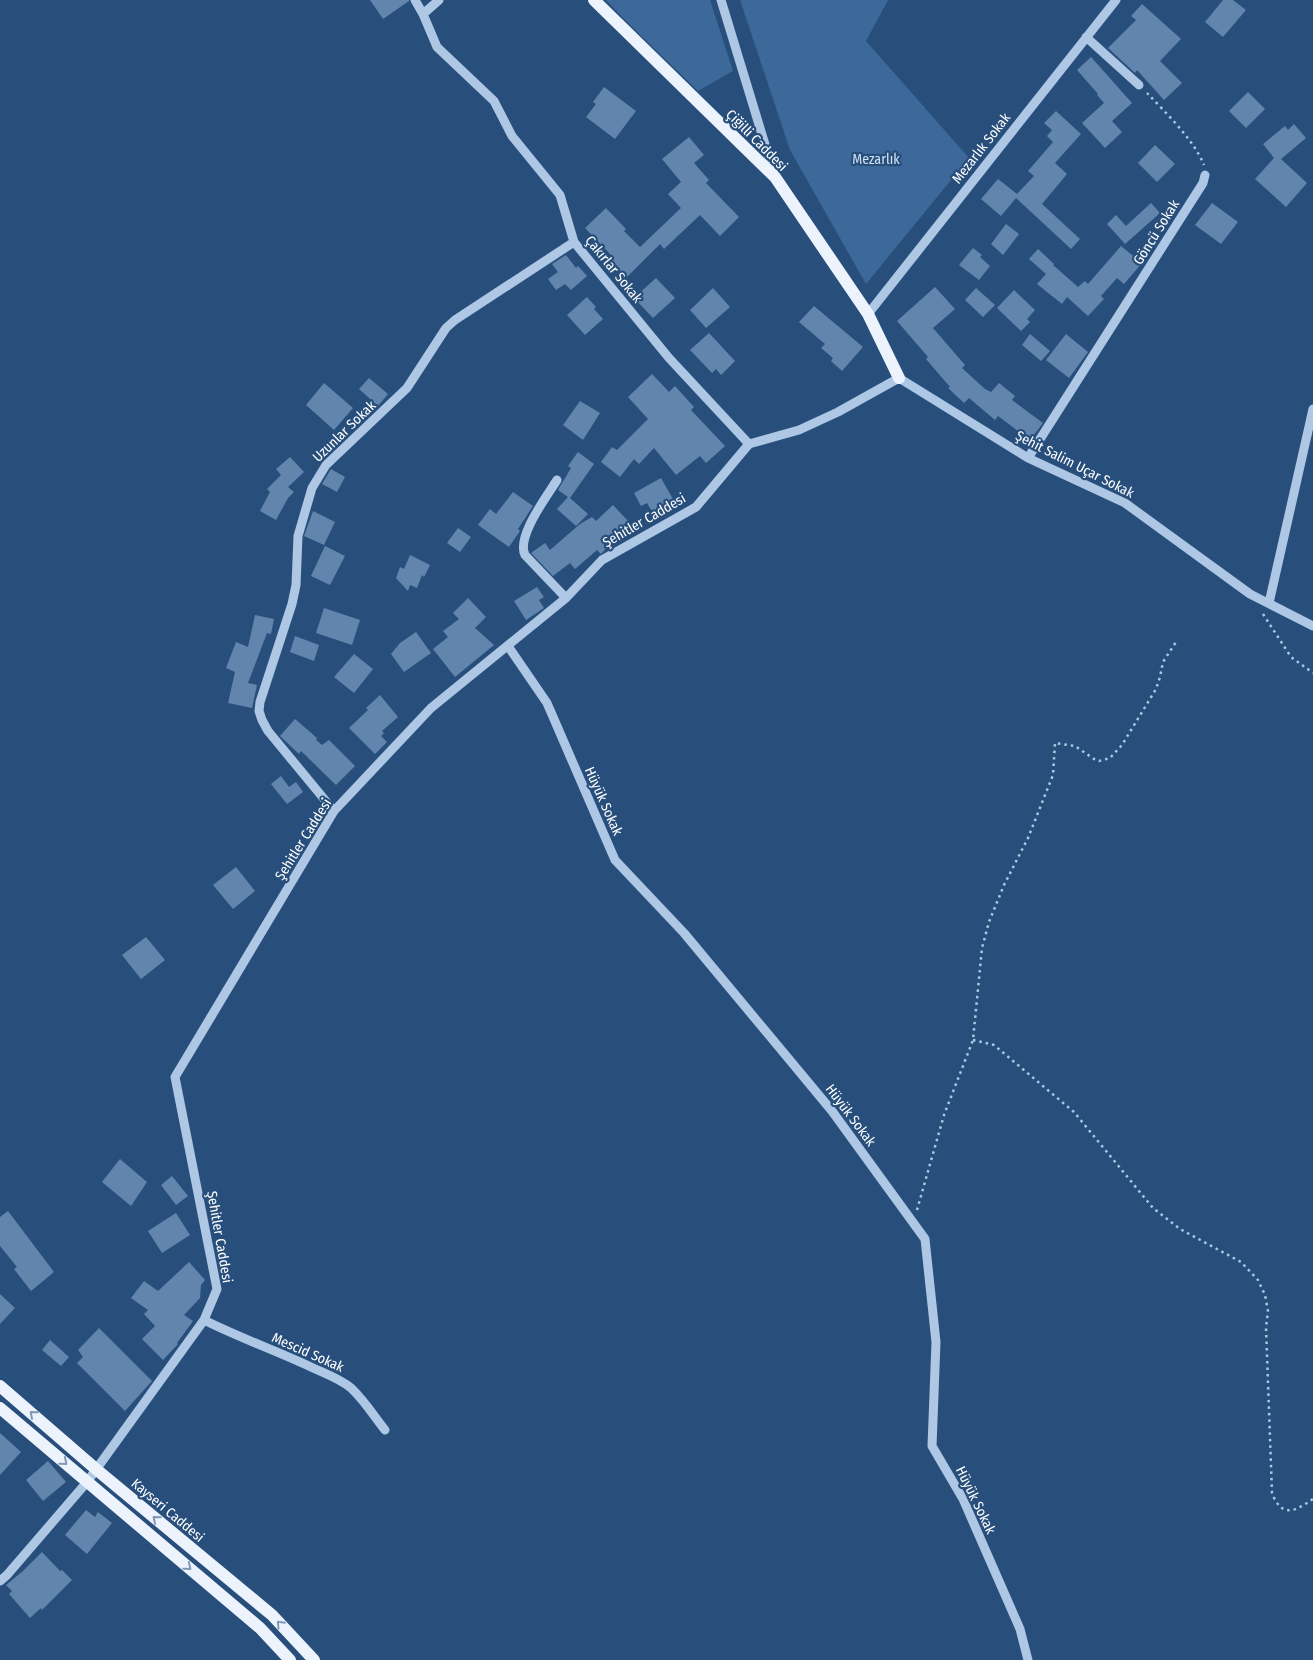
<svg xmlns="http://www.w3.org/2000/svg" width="1313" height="1660" font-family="'Fira Sans Condensed',sans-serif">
<rect width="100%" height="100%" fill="#284f7c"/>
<path fill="#3c6999" d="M606,0h104l23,71 -35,20 -69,-67z
M740,0h148l-22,41 103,117 -103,126 -76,-134z"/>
<path fill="#6185ad" d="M370,0h39v1l-26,18z
M1223,0h10l13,10 -23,27 -18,-15z
M1142,4l39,35 -21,22 22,22 -18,17 -27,-30 -2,3 -27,-25 28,-28 -5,-4z
M1091,57l41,46 -20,18 10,11 -17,16 -23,-25 22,-20 -7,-8 1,-1 -21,-24z
M604,87l32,24 -21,28 -29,-22 10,-13 -3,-2z
M1248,92l17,17 -19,19 -17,-17z
M1056,111l25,23 -26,29 12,11 -25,30 38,35 -9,10 -55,-51 -15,18 -20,-17 17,-20 19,15 17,-18 -6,-5 25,-29 -6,-6 5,-6 -8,-7z
M1294,124l12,14 -25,21 26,24 -21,24 -31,-28 19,-21 -11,-14 22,-18 3,4z
M689,137l15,18 -10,8 15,17 -3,3 33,34 -19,19 -20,-21 -36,34 -4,-5 -35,35 -19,-19 5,-5 -26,-27 21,-20 20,21 -2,2 16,16 41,-39 -13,-14 13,-12 -19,-23z
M1155,145l20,19 -18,18 -19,-19z
M1151,203l9,10 -35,31 -18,-20 9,-9 10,11z
M1212,203l26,19 -17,22 -26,-19z
M1006,224l13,10 -16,21 -12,-11z
M1121,246l21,17 -18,21 -7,-6 -16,18 3,3 -16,17 -21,-19 -5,7 -25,-20 9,-10 -17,-15 9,-10 16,15 -1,1 25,22 7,-6 3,3z
M973,248l9,7 -2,2 10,9 -11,14 -20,-15z
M566,255l10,13 2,-2 9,10 -16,14 -6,-6 -9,6 -8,-11 10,-7 -6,-8z
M656,278l19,20 -22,20 -19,-20z
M935,287l20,22 -22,19 32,37 -3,3 23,21 6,3 8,-9 16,13 -3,4 31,23 -13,17 -32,-24 -3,4 -26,-22 -5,5 -16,-15 2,-1 -24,-28 2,-2 -31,-36z
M713,288l17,19 -24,21 -16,-18z
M976,288l19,17 -12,12 -18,-17z
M1014,290l21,20 -8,9 3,3 -9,9 -24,-23z
M587,297l9,10 -2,2 9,10 -18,16 -18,-20z
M814,306l49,41 -21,24 -11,-10 2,-3 -12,-10 4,-4 -26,-22z
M709,333l26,28 -14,14 -5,-6 -4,4 -22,-23z
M1030,334l20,17 -9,10 -19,-16z
M1066,334l22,18 -19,26 -23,-18z
M652,374l17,18 6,-6 19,21 -3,3 34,36 -19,17 -6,-7 -24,19 -22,-27 -15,16 -5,-5 -14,18 -19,-15 11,-15 5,3 31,-31 -20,-22z
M369,378l19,16 -10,12 -19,-17z
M324,383l29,25 -19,22 -28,-25z
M580,401l20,12 -17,27 -20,-15z
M578,452l16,12 -24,34 18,16 -12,12 -19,-17 11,-12 -10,-7 13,-22 -3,-2z
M290,457l14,15 -16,15 6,5 -6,6 -12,22 -16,-9 10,-19 -3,-3 14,-14 -5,-6z
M331,469l14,8 -8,15 -15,-8z
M661,478l17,30 -21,12 -10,-17 -6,3 -7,-13z
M513,492l20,14 -15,23 2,2 -11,16 -31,-22 12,-16 6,5z
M613,505l15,16 -21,19 4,3 -9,10 -1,1 -4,-4 -22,19 -5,-6 -17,13 -22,-23 14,-10 5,7 30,-26 12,-7 4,4z
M313,511l22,11 -11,23 -20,-9z
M458,528l13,9 -11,15 -13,-9z
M325,546l20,10 -15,29 -19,-9z
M410,555l20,10 -6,12 -2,-2 -5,13 -7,-3 -2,6 -12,-13 4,-11 4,2z
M537,587l7,10 -5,3 5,8 -18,12 -12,-19z
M468,598l18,19 -11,11 19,17 -39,32 -22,-28 15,-12 -5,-6 16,-12 -6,-6z
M324,608l36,12 -8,25 -36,-12z
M255,615l19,4 -3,15 -4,-1 -19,50 9,2 -5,23 -24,-5 7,-31 -9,-4 10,-26 12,5z
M416,632l15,21 -27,19 -13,-18 9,-11z
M295,636l24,9 -5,16 -24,-9z
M354,654l19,15 -19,24 -20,-16z
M380,695l18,22 -16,14 2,2 -3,3 6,6 -12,12 -26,-26 19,-18 -2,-2z
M295,719l22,19 -1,2 6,5 7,-5 26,26 -19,19 -35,-34 -2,3 -19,-18z
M281,776l8,11 7,-5 7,10 -16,12 -16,-20z
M236,867l19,24 -22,18 -20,-24z
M146,937l19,23 -24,19 -19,-24z
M120,1159l27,23 -16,24 -29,-24z
M172,1176l16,20 -12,9 -15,-20z
M8,1211l46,61 -23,19 -17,-22 3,-2 -17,-21v-29z
M176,1213l14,22 -28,18 -14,-22z
M189,1262l16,18 -4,5 -1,13 -16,17 9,6 -16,22 1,1 -15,16 -21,-21 13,-13 -11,-12 4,-4 -17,-12 13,-17 14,10z
M0,1294l15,14 -15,16z
M99,1328l53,53 -27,30 -48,-48 6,-6 -5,-7z
M50,1340l19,17 -8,9 -19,-16z
M0,1433l21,19 -21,23z
M48,1461l18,21 -23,19 -17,-21z
M86,1510l9,7 3,-5 14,11 -25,31 -22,-19z
M42,1552l18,19 2,-1 10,10 -30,30 -1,-2 -11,10 -21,-24 3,-3 -6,-6 17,-14z"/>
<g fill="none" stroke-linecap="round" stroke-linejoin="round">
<path stroke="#adc7e4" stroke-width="2.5" stroke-dasharray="2.5 4" stroke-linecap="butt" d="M1147,93c19,20 47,47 57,72
M1263,614l28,43 22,16
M973,1040l21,5 80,67 79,96 27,21 61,33 17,18 7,15 3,16 -2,16 6,166c10,26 23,18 41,6
M917,1210l27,-95 29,-75 9,-92 7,-26 15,-37 24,-47 25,-63 2,-32 20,3 19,13 5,2 11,-3 12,-13 34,-56 4,-12 3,-15 13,-20"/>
<path stroke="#adc7e4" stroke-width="9" d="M415,0l8,14 14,33 57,54 18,35 48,59 14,47 95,116 80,86
M721,0l53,174
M423,14l16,-14
M1086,37l53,48
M868,314l248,-314
M1028,458l175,-275 2,-8
M557,480c-10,16 -41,57 -32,75l41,43
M1269,603l44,-194
M508,646l39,57 68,157 69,73 148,178 93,128 11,103 -4,104 31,53 57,130 8,31
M334,811l-66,-80 -6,-11 -3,-9 1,-9 32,-98 4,-19 2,-49 14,-48 14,-23 81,-77 39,-60 9,-8 119,-78
M204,1320c36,18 73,31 109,48 13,6 27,11 38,20 13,12 23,28 34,42
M0,1581l7,-6 80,-93 117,-162 13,-31 -42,-212 159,-266 97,-103 135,-110 36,-38 94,-53 53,-63 50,-14 39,-18 61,-34 129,80 97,45 125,91 63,32"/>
<path stroke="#ecf3fc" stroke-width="12" d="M594,0l181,177 93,137 31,64
M0,1386l97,84 175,145 42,45
M0,1408l260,220 30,32"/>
</g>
<defs><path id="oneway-chevron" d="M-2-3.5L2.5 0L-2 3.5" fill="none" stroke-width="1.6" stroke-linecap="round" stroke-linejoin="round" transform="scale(1.25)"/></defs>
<g stroke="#8099b6">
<use href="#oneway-chevron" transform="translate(33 1414) rotate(-139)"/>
<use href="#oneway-chevron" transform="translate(64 1462) rotate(40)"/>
<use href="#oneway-chevron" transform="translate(156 1519) rotate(-140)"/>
<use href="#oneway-chevron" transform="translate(188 1567) rotate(40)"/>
<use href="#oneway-chevron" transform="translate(280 1624) rotate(-133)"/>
</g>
<g text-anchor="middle" stroke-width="4.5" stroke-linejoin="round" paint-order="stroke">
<g font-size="14" fill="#fff" stroke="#284f7c">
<text transform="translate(757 140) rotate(45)" y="5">Çiğilli Caddesi</text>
<text transform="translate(981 148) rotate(-52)" y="5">Mezarlık Sokak</text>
<text transform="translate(1156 232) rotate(-58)" y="5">Göncü Sokak</text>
<text transform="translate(614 269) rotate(51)" y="5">Çakırlar Sokak</text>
<text transform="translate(344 431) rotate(-44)" y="5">Uzunlar Sokak</text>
<text transform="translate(1075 464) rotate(27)" y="5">Şehit Salim Uçar Sokak</text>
<text transform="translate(644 520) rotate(-30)" y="5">Şehitler Caddesi</text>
<text transform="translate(604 801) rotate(66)" y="5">Hüyük Sokak</text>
<text transform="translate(303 839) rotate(-58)" y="5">Şehitler Caddesi</text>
<text transform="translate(851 1115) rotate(53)" y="5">Hüyük Sokak</text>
<text transform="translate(220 1237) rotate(80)" y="5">Şehitler Caddesi</text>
<text transform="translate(308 1352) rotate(24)" y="5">Mescid Sokak</text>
<text transform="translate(976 1500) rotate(64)" y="5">Hüyük Sokak</text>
<text transform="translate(168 1510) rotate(40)" y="5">Kayseri Caddesi</text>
</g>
<g font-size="14" fill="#cfe1f3" stroke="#284f7c">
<text x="876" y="164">Mezarlık</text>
</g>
</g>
</svg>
